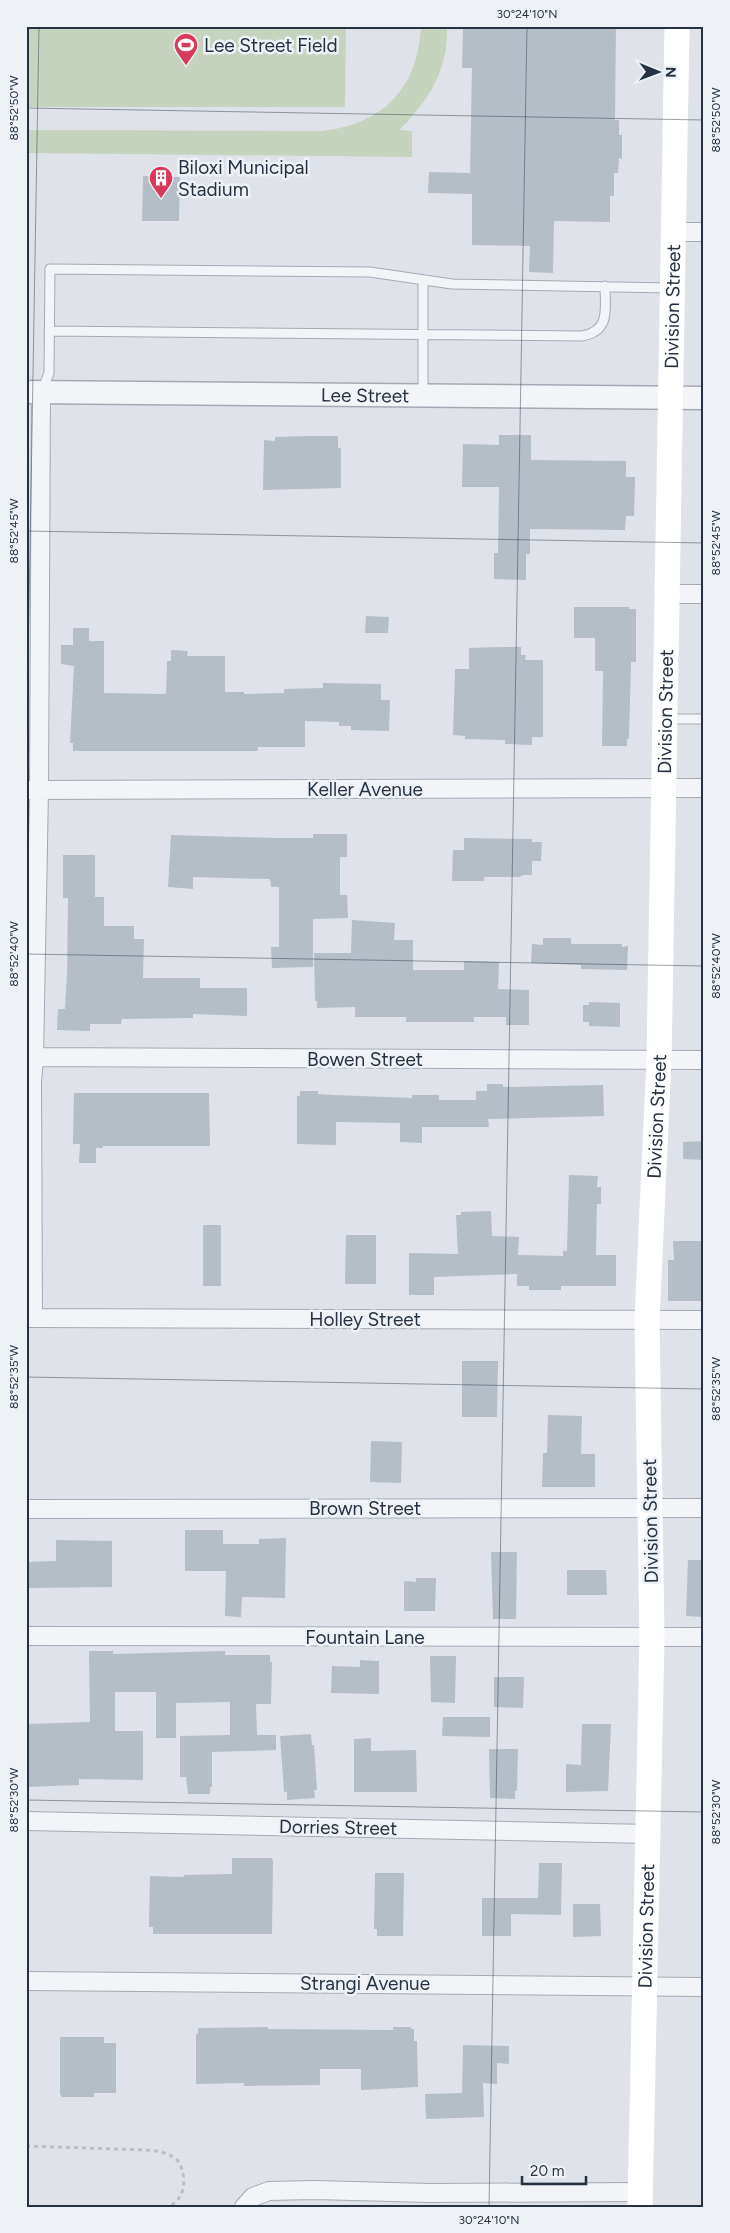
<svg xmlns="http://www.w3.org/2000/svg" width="730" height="2233" font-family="Figtree,sans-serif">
<rect width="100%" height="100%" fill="#dfe3e9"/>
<path fill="#c6d4bf" d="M26,26h320l-1,81h-319z
M421,26h26c2,43 -19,76 -48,104l13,1v26l-386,-4v-23l297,1c60,-7 95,-43 98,-105z"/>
<path fill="#b5bdc7" d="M463,26h153l-1,94h4v15h3v24l-3,-1 -1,15h-4v23h-4v26l-56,-1 -1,52 -24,-1 1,-26 -58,-1v-51l-44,-1 1,-21 41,1 2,-105h-10z
M143,176l37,1 -1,44h-37z
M499,435h32v25l95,1v16h9l-1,39h-8l-1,14 -95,-1v25h-4v26l-32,-1v-26h4l1,-66h-37l1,-43 36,1z
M309,436h29v12h3v40l-78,2 1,-50 11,1v-4z
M574,607h55v2h7v53h-5l-2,77h-2v7h-25l1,-75h-8v-33h-21z
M366,616l23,1 -1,16h-23z
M73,628h16v13h15v52l62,1 1,-33h4v-11l17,1 -1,5h38v36h19v2l40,-1v-4l39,-1v-5l58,1v16h9l-1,31 -38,-1v-4h-12v-4l-34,-1v26h-47v4h-185v-8h-3l4,-77 -13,-2v-19h12z
M501,647h20v8h5l-1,5h18v77h-11v8l-27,-1v-4l-40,-1v-3l-12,-1 2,-66h14v-21z
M313,834h34v23h-7v38h7l1,23 -35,1v48l-41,1 -1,-21h8v-60h-8l-1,-8 -77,-2v12l-25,-2 3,-52 106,3h36z
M464,838l68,1v3h10l-1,19h-9v14h-9l-4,2h-35v4h-32l1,-31h11z
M63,855h32v42h9v29h30v13h10l-1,39h57v10h47v28l-54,-2v4l-71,1 -1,5h-31v7l-33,-1 1,-21h7l2,-36 1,-75h-5z
M352,920l43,3 -1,17h19v30h51v-9l35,1 -1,27 31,1v35h-23v-8h-32v5h-68v-5h-51v-10l-38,1v-7h-2l-1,-48h37z
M543,938h28v6h51v3l6,-1 -1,24 -46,-1v-4l-50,-2 1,-19 11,1z
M589,1002l31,1v24l-31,-1v-4h-6v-17h6z
M487,1084h16v3l100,-2 1,31 -116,3 1,8h-67v16l-22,-1v-19l-64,-1v23l-39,-1v-48h3v-5h18v3l16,1 78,3v-3h27v5h37v-9h11z
M74,1093h135l1,53h-107v2h-7v15h-17l1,-19h-7z
M704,1141v19l-21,-1v-17z
M569,1175l29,1 -1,11h4v17h-4l-1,51h20v31h-55v4h-32v-4h-12v-12l-83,3v18h-25v-42l49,1 -2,-39h5v-3l30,-1 1,25 27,1 -1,18 45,1v-5h4z
M203,1225h18v61h-18z
M346,1235h30v49h-31z
M673,1241h31v60h-36v-41h6z
M462,1361h36l-1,56h-35z
M548,1415l34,1 -1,38h14v33h-53l1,-34h4z
M371,1441l31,1 -1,41 -31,-1z
M185,1530h38v14h36v-5l27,-1 -1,60 -43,-1 -1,20 -16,-1 1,-45h-41z
M56,1540l56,1v46l-84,1 -2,-26 30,-1z
M491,1552h26l-1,67h-23z
M688,1560h16v57l-18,-1z
M567,1570h39l1,25h-40z
M416,1578h20l-1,33h-31v-30l12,1z
M89,1651h24v3l112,-3v4h45v7h2l-1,42h-15l1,31h19v15l-64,2v35h-2v7h-22l-2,-17h-6v-41l50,-1v-33l-54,1v35h-20v-46h-41v39h28v49l-64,-1v6l-53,2v-63l64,-2z
M430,1656h26l-1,47 -24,-1z
M360,1660l19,1v33l-48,-1 1,-27 28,1z
M494,1677h30l-1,31 -29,-1z
M443,1717h47v20l-48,-1z
M582,1724h29l-3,67 -42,1v-28l15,1z
M311,1734l1,11h2l3,45h-3l1,8 -28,2v-8h-3l-4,-56z
M371,1738v13l45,-1 1,42h-63v-53z
M489,1749h29l-1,42h-2v8l-25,-1z
M232,1858h39l2,2 -1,74h-119v-7h-4l1,-51 34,1v-2l48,-1z
M539,1863h23l-1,52 -50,-1v22h-29v-38h56z
M375,1873h29l-1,63h-26v-7h-3z
M573,1904h27l1,32 -28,1z
M268,2027v2l125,1v-3h18v2h3v12h3l1,46 -57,3v-21h-41v16l-76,1v-3l-48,1v-50h2v-6z
M60,2037h44v6h12v50h-22v4h-32l-2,-3z
M463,2045l46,1v18l-12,-1v21l-14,-1 1,34 -58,2 -1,-25 37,-1z"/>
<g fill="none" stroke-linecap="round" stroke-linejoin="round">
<defs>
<path id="service" d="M49,331l533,5c29,-5 23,-28 23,-50
M42,391l7,-18 1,-104 320,3 82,12 218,4
M423,395v-115
M666,719h38"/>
<path id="minor" d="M674,232h30
M667,594h37
M26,790l678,-2
M26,1057l678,3
M26,1318l678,2
M33,1318l-1,-236 2,-24 5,-267 2,-399
M26,1509l678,-1
M26,1636l678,1
M26,1821l623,13
M26,1981l678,6
M244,2207l9,-10 16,-6 45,-1 116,3 210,-1"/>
<g id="tertiary">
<path id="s1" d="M26,392l678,6"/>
</g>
</defs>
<use href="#service" stroke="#a4aab4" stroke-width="11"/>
<use href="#minor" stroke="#a4aab4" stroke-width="20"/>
<use href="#tertiary" stroke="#a4aab4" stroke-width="25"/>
<path stroke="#b9bec4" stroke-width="3" stroke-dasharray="4 4" stroke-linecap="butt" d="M26,2146l120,4c11,1 22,2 31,10 8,9 9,29 2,38 -2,3 -6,6 -9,9"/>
<use href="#service" stroke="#f2f4f7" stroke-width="9"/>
<use href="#minor" stroke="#f2f4f7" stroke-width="18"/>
<use href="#tertiary" stroke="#f2f4f7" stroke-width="22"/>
<path stroke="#fff" stroke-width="25" id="s2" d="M640,2207l12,-570 -5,-318 12,-259 18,-1034"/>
</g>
<path fill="none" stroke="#263242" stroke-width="1" stroke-opacity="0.45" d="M26,108l678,12M26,531l678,12M26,781l13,-755M26,954l678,12M26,1377l678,12M26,1800l678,12M489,2207l38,-2181"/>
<defs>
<symbol id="stadium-pin" viewBox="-11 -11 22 30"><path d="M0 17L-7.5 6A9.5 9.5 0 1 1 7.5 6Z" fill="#d83a5b" stroke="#eef2f7"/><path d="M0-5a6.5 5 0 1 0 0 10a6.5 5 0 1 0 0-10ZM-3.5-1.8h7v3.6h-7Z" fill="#fff"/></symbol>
<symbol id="building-pin" viewBox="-11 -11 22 30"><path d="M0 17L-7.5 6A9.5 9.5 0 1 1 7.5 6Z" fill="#d83a5b" stroke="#eef2f7"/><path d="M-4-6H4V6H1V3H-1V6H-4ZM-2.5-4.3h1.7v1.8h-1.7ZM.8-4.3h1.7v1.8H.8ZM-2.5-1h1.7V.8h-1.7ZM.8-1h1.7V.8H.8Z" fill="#fff"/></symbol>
</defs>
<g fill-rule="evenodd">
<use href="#stadium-pin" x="172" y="31" width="28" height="38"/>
<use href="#building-pin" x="147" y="164" width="28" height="38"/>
</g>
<g text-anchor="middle" stroke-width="5" stroke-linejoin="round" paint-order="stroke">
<g font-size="19" fill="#263242" stroke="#eef2f7" text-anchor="start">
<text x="204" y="52">Lee Street Field</text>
<text x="178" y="174">Biloxi Municipal<tspan x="178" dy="22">Stadium</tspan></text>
</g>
<g font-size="19" fill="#263242" stroke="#eef2f7">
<text dy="7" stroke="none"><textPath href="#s2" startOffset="1901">Division Street</textPath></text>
<text dy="7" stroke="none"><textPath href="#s1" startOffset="339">Lee Street</textPath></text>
<text dy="7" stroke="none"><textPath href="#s2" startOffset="1496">Division Street</textPath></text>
<text x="365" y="796">Keller Avenue</text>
<text x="365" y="1066">Bowen Street</text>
<text dy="7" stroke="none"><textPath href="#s2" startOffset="1091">Division Street</textPath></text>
<text x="365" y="1326">Holley Street</text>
<text x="365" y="1515">Brown Street</text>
<text transform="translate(650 1521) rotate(-91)" y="7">Division Street</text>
<text x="365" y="1644">Fountain Lane</text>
<text transform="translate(338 1827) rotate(1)" y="7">Dorries Street</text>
<text dy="7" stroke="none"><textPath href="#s2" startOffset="281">Division Street</textPath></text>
<text x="365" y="1990">Strangi Avenue</text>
</g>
</g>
<rect width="730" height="2233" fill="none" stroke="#eef2f7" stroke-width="55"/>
<g transform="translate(658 72) rotate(91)" stroke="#eef2f7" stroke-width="4" paint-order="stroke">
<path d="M0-4L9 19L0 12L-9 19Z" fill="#263242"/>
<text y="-8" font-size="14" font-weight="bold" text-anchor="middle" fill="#263242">N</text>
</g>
<path d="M522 2176v8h64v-8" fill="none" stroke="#263242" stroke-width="2.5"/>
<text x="530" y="2176" font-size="15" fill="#263242" stroke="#eef2f7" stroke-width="4" paint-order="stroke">20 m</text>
<rect x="28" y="28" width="674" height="2178" fill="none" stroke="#263242" stroke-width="2"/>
<g font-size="12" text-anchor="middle" fill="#263242">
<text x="527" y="18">30°24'10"N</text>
<text transform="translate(14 108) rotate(-90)" y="4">88°52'50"W</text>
<text transform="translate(716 120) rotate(-90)" y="4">88°52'50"W</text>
<text transform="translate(14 531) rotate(-90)" y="4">88°52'45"W</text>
<text transform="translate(716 543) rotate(-90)" y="4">88°52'45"W</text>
<text transform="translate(14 954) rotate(-90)" y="4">88°52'40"W</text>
<text transform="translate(716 966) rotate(-90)" y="4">88°52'40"W</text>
<text transform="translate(14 1377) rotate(-90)" y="4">88°52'35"W</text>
<text transform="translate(716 1389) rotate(-90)" y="4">88°52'35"W</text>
<text transform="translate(14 1800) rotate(-90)" y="4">88°52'30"W</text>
<text transform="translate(716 1812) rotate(-90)" y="4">88°52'30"W</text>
<text x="489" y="2224">30°24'10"N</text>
</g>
</svg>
